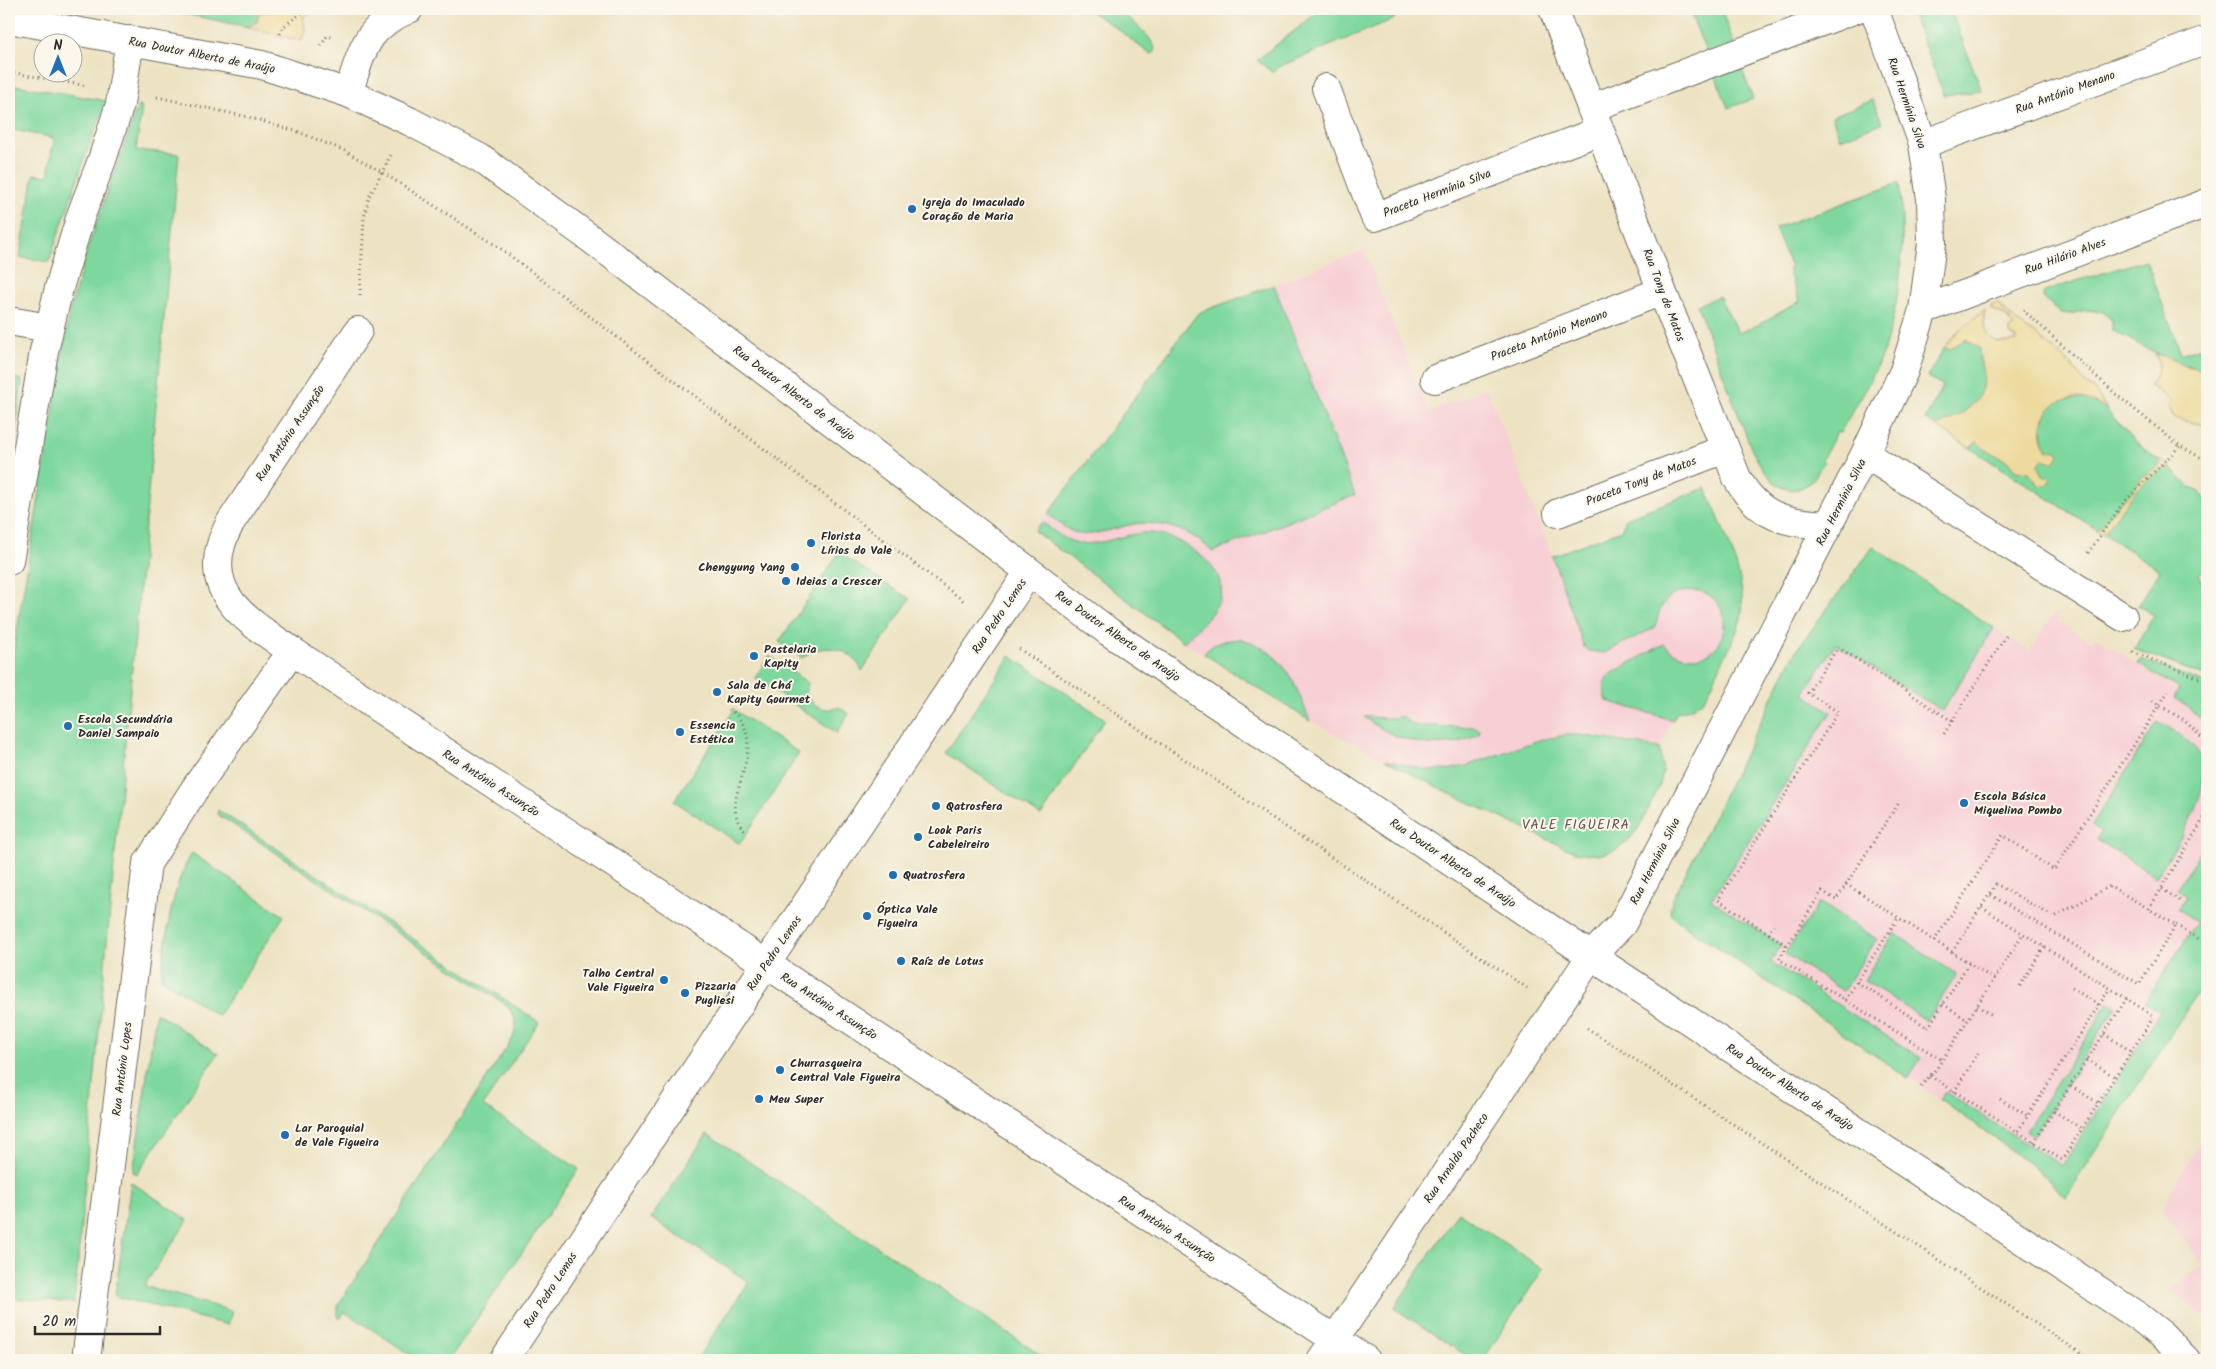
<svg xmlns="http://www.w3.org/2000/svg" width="2216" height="1369" font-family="Kalam,sans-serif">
<rect width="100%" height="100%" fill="#fbf7ec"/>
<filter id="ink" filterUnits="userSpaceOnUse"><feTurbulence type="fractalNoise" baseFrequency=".02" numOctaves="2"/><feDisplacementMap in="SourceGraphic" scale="10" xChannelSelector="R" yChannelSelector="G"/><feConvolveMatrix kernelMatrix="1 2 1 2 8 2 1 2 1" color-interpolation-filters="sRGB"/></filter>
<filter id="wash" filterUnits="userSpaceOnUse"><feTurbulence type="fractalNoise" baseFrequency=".0096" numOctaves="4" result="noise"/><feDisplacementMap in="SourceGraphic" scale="20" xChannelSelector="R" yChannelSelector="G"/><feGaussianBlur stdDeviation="1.12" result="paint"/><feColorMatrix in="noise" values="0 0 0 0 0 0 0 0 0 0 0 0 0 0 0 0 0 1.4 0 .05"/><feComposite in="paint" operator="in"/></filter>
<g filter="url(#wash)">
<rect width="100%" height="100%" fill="#ede3c3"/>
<path fill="#f7cfd4" d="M1364,250l64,162 59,-23 65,167 69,-26 5,-12 80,-30 30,77 6,28v20l-36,86 -17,11 -12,3 -18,35 4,23 -3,14 -20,41 -12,15 -12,9 -17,5 -25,-3 -123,-58 -141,-73 -126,-79 -150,-111 164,-218z
M1873,547l156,104 26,-39 4,3 -3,5 35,22 5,-5 111,71v270l-141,219 -33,-31 -39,-30 -322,-220 -2,-6 3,-11 117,-237 8,-14z
M2197,1145l10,5v168l-37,-29 33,-23 -41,-56z"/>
<path fill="#7ed89e" stroke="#548264" d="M161,9h97l1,9 -5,7 -6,2z
M1086,9h32c9,8 39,30 37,43l-4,2 -4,-2 -32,-25z
M1322,9h78l-6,10 -116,48 -5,6 -16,-13z
M1689,9h32l14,38 -27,10z
M1910,9h40l32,82 -38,4z
M1738,59l15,40 -25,9 -15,-39z
M9,84l98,17 -16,39 -42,122 -29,-5 14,-83 14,2 6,-38 -45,-9z
M1873,100l9,23 -42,16 -8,-23z
M138,106l4,1 -6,43 43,4 -105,1149 -65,-5v-620l61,-368 19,-66z
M1899,183c7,56 3,112 -15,166 -10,29 -29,57 -44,84l-3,-1 -15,28 2,2c-5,7 -9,17 -16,22 -27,20 -48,-17 -57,-36l-54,-143 22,-9 19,37 20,-8 42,-24 -12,-31 3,-2 -16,-40z
M2146,260l35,94 26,-9v26c-34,-8 -64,-24 -95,-41v-9l-8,-9 -18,-2 -16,4 -8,-1 -19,-15v-5l17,-7z
M1274,285l81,210 -143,57c-18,-21 -51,-32 -78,-28 -17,3 -36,12 -53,10 -12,-1 -24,-13 -33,-20l150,-201z
M1966,339l13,9c0,9 3,18 4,27 2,29 -24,42 -47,51l-11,-6 18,-35 -16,-8 17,-29 6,1z
M9,377l13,3 -12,90h-1z
M2075,398l15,2 17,10 29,33 42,32 12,12 10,4 7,10v68l-8,4 8,22v82l-73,-28 20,-34 -16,-9 22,-36 -190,-122 7,-6 6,6 24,13 10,9 11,2 12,14 3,-11 -5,-10 10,-14c-10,-16 -7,-40 11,-50 4,-2 11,-2 16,-3z
M1706,488c14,36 40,84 36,124 -2,19 -15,39 -23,57 -11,24 -13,38 -42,43l-4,8 -66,-19c-5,-13 -3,-21 7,-29l50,-28c8,9 18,13 31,13 44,-3 37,-78 -14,-65 -18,5 -23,19 -25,35l-52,26 -15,-2 -5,-4 -32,-91 69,-26 5,-12z
M1042,522c11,8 21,18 36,21 25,4 49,-12 74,-10 27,2 81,36 67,68 -7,15 -24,29 -35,41l-150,-111z
M1873,547l121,81 -52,83 -107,-67 -31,50 27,18 -120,188 70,45 -10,17 150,96 -13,20 -231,-158c-8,-6 -8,-12 -4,-21l117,-237 8,-14z
M839,553l71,46 -48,72c-10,-24 -40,-30 -60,-13l-23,-16z
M1242,639c44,14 52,43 68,82l-106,-67c9,-13 23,-14 38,-15z
M769,656l39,27 -2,9c4,14 20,21 33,15l10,7 -12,19 -82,-55z
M1010,656l95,63 -64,97 -95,-63z
M2141,659l66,25v41l-20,-19 -13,-8 5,-9 -42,-26z
M734,710l65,43 -59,91 -66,-43z
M1403,716l8,8 7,2 55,1 7,3 -1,4c-37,21 -84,8 -115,-17l29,1z
M2158,721c16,10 32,18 42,34 16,34 -26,94 -44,122l-59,-38 4,-7 -9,-7z
M1566,735h14l79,13 4,23 -3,14 -20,41 -12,15 -12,9 -17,5 -25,-3 -123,-58 -66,-34 41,10h21l19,-4 73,-26z
M218,810l321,212 -56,84 96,63 -130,191h-30l-74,-48 -5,7 -2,-3v-11l175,-267c5,-14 3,-23 -8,-34l-288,-190z
M2207,842v136l-141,219 -33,-31 -93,-67 5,-7 117,74 98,-154 -15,-10 52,-80 -19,-13 8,-13 -9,-7z
M192,853l92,63 -66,100 -57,-38c6,-43 9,-87 31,-125z
M1819,902l58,37 -34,52 -58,-37z
M1894,933l63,41 -30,47 -63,-41z
M2109,1002l7,5 -82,128 -8,-4z
M156,1012l62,42 -81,120 -4,-2z
M707,1134l341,226h-352l53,-78 -98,-64z
M131,1182l57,38 -44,66 88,25 -4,14 -113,-29z
M1458,1212l85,57 -60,91h-10l-79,-52z"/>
<path fill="#eeda9e" stroke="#8c8264" d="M302,9h15l-14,8 2,14 -4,10 -53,-14 9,-5 2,-9z
M1997,303l21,20 21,14 32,28 14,19 9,5 13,21c-10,-6 -21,-13 -33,-12 -28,2 -41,30 -26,53l8,-2 3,6 -5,8 -11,-4 -5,6 5,10 8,4 -2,5 -9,2 -12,-14 -11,-2 -10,-9 -24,-13 -6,-6 -7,6 -34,-22c23,-9 49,-22 47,-51 -1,-9 -4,-18 -4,-27l-13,-9 -16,10 -6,-1 15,-18 26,-20c-5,25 5,36 31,31v-4l-6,-2v-7l4,-2 -8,-10 -15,-7v-3z
M2155,354l15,4 16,8 21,5v55c-12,-4 -24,-4 -35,-10l-3,-7 1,-9c-5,-6 -14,-9 -21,-15 9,-9 12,-20 6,-31z
M2160,459l10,9c-22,0 -54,49 -67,66l-7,-5 6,-3 19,-25 12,-10 9,-14 17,-11z"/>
</g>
<g filter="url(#ink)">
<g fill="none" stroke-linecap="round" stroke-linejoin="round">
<defs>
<path id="minor" d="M1553,9l109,282 75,187c22,40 49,45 92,47
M1326,88l49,129 224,-86
M348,93c15,-43 16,-65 61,-84
M1591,108l265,-99
M1923,144l284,-104
M1923,310l284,-107
M9,321l40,7
M358,331l-128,192c-3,7 -7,14 -9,22 -16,54 34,80 71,106l1074,709
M1435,379l227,-88
M1865,454l258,163
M1558,513l167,-64
M9,561l35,-210 15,-63 22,-73 21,-55 18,-56 10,-64
M86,1360l61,-496 47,-74 98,-139
M504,1360l262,-396 263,-392
M1321,1360l270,-404 31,-32 243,-470 39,-83 19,-61 9,-67 -1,-44 -8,-55 -49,-135"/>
<path id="major" d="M9,19l253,46 86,28 61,28 71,37 111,81 518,393 482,324 548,361 23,18 24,25"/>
</defs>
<use href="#minor" stroke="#6f6b60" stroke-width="30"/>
<use href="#major" stroke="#6f6b60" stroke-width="30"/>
<path stroke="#6f6b60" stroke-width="3" stroke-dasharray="1 4" stroke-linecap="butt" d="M280,34l3,-7 24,-18
M321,46l6,-10 4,1
M9,72l78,14
M157,97l91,20 48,14 47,19 39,22 118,76 465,354
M360,295l4,-77 5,-21 23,-44
M2023,310l95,86 62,50 27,15
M2088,553l35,-50 57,-57
M1019,649l508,339
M2133,652l74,29
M2152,701l32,19 23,23
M729,709c34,25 13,59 6,94 0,11 2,22 12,29
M1944,734l62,-98
M1898,804l-62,96 -14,-9 -43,68 163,101
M1846,884l148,95
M2162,889l20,13
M2149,909l58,-96
M2176,925l31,19
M1769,934l5,-9
M1934,941l69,-106 51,35 115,-180
M1786,945l-68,-45 120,-188 -30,-19 30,-46 114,74
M1952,952l44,-68 58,33 56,-31 66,39 -37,59 -150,-90
M1857,982l71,46 41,-65
M2020,986l24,-39
M2072,988l27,17
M1845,1000l53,-82
M1943,1004l24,16
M1977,1006l17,10
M1587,1028l504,332
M2104,1034l27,17
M2087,1060l28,17
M1930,1076l132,84 92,-144 -173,-109
M1921,1086l16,-18 86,-134
M2071,1086l27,17
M1954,1092l24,-39
M2000,1099l28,17
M2054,1111l28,18
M2018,1131l92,-143
M2034,1142l93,-144"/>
<use href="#minor" stroke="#fff" stroke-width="28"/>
<use href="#major" stroke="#fff" stroke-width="28"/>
</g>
</g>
<g fill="#1f6fb2" stroke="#fbf7ec" stroke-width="2">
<circle cx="912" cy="209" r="5"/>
<circle cx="811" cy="543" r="5"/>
<circle cx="795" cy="567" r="5"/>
<circle cx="786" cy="581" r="5"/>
<circle cx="754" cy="656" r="5"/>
<circle cx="717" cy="692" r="5"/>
<circle cx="68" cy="726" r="5"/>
<circle cx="680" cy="732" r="5"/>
<circle cx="1964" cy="803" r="5"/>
<circle cx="936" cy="806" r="5"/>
<circle cx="918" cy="837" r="5"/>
<circle cx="893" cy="875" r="5"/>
<circle cx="867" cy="916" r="5"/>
<circle cx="901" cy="961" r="5"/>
<circle cx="664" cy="980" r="5"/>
<circle cx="685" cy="993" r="5"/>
<circle cx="780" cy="1070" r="5"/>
<circle cx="759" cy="1099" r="5"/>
<circle cx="285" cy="1135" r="5"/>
</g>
<g text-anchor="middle" stroke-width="4" stroke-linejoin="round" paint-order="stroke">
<g font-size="12" fill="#2b2b2b" stroke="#fbf7ec">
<text transform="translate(202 55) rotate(11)" y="4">Rua Doutor Alberto de Araújo</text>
<text transform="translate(2065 92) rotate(-20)" y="4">Rua António Menano</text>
<text transform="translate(1907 103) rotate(71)" y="4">Rua Hermínia Silva</text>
<text transform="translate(1437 193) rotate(-21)" y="4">Praceta Hermínia Silva</text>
<text transform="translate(2065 256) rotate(-20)" y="4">Rua Hilário Alves</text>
<text transform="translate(1664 295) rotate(69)" y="4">Rua Tony de Matos</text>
<text transform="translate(1549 335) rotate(-21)" y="4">Praceta António Menano</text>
<text transform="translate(794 393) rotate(37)" y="4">Rua Doutor Alberto de Araújo</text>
<text transform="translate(290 433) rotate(-56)" y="4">Rua António Assunção</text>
<text transform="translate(1641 481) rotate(-21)" y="4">Praceta Tony de Matos</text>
<text transform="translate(1841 502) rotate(-63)" y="4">Rua Hermínia Silva</text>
<text transform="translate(999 616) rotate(-56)" y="4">Rua Pedro Lemos</text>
<text transform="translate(1118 636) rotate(35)" y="4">Rua Doutor Alberto de Araújo</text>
<text transform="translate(491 783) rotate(33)" y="4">Rua António Assunção</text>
<text transform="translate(1655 861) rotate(-63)" y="4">Rua Hermínia Silva</text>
<text transform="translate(1453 863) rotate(34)" y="4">Rua Doutor Alberto de Araújo</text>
<text transform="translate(774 953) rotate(-56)" y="4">Rua Pedro Lemos</text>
<text transform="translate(829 1006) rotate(33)" y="4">Rua António Assunção</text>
<text transform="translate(122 1069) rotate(-83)" y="4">Rua António Lopes</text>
<text transform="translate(1790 1087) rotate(33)" y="4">Rua Doutor Alberto de Araújo</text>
<text transform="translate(1456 1158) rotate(-56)" y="4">Rua Arnaldo Pacheco</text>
<text transform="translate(1167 1229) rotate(33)" y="4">Rua António Assunção</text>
<text transform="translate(550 1290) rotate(-57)" y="4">Rua Pedro Lemos</text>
</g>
<g font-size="12" font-weight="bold" fill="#2b2b2b" stroke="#fbf7ec" text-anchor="start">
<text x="922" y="206">Igreja do Imaculado<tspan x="922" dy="14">Coração de Maria</tspan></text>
<text x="821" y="540">Florista<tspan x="821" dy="14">Lírios do Vale</tspan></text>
<text x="785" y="571" text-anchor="end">Chengyung Yang</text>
<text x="796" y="585">Ideias a Crescer</text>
<text x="764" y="653">Pastelaria<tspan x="764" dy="14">Kapity</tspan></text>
<text x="727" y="689">Sala de Chá<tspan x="727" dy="14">Kapity Gourmet</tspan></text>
<text x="78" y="723">Escola Secundária<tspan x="78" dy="14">Daniel Sampaio</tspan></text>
<text x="690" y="729">Essencia<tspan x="690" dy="14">Estética</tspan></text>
<text x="1974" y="800">Escola Básica<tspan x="1974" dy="14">Miquelina Pombo</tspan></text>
<text x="946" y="810">Qatrosfera</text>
<text x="928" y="834">Look Paris<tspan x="928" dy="14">Cabeleireiro</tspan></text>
<text x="903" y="879">Quatrosfera</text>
<text x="877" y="913">Óptica Vale<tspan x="877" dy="14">Figueira</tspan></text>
<text x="911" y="965">Raíz de Lotus</text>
<text x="654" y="977" text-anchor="end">Talho Central<tspan x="654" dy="14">Vale Figueira</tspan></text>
<text x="695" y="990">Pizzaria<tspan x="695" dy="14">Pugliesi</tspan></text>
<text x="790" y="1067">Churrasqueira<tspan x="790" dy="14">Central Vale Figueira</tspan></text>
<text x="769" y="1103">Meu Super</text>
<text x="295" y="1132">Lar Paroquial<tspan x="295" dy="14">de Vale Figueira</tspan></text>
</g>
<g font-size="14" letter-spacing="1" fill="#69564e" stroke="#fbf7ec">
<text x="1576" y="829">VALE FIGUEIRA</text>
</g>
</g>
<rect width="2216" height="1369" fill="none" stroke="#fbf7ec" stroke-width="30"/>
<g transform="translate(58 58)"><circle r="24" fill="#fbf7ec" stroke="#a8a59f"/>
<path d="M0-4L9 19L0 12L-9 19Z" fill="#1f6fb2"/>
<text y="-8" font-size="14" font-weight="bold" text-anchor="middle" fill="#2b2b2b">N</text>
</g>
<path d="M35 1326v8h125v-8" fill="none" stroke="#2b2b2b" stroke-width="2.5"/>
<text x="42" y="1326" font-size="15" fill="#2b2b2b" stroke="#fbf7ec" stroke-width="4" paint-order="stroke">20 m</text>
</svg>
